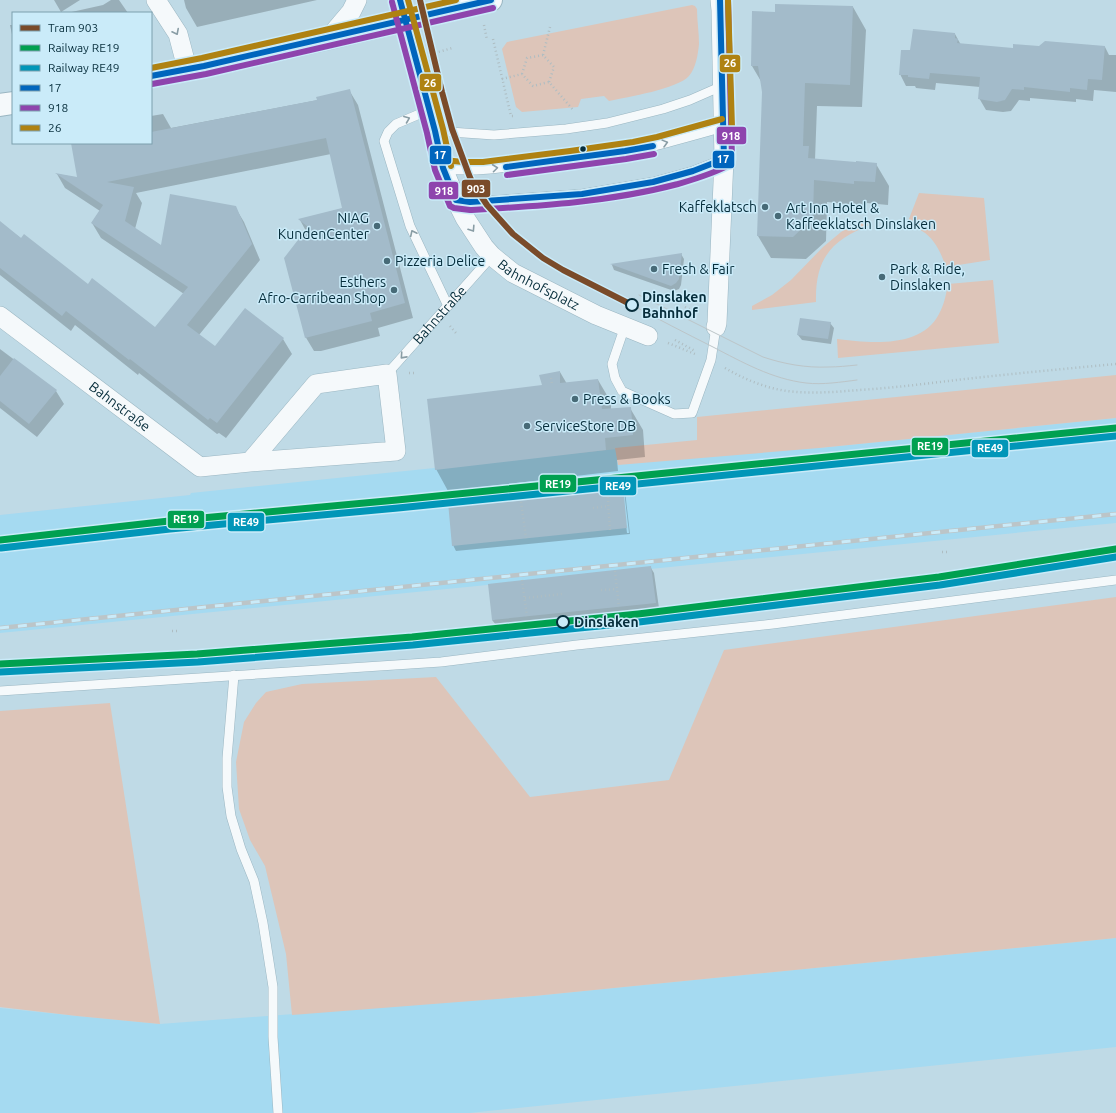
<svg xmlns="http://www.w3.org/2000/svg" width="1116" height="1113" font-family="Ubuntu,sans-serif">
<rect width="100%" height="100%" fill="#bfdae6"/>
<path fill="#a5daf1" d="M1116,418v105l-1116,110v-118l190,-20 1,-2 524,-54 104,9z
M1116,938v109l-647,66h-469v-105l77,8 83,8 374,-28z"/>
<path fill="#ddc5b9" d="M692,5l3,1 2,3c0,12 2,23 2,35 -1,10 -3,24 -10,32 -12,13 -61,21 -80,25l-5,-5 -23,3 -3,8 -56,5 -6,-5 -14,-58 5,-7z
M919,193l65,5 6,62 -44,7c-5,-14 -11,-28 -24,-36 -4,-3 -10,-5 -15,-7z
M858,222l14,2c-40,16 -57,33 -56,78l-64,8v-4l20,-11 19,-15 32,-33 18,-15z
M993,280l6,63 -161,15 -1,-19c32,4 84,10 102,-25 5,-9 7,-19 9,-30z
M1116,375v43l-297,30 -201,17 -3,-17 82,-8v-23z
M1116,597v341l-582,58 -242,19 -6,-61 -21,-88 -15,-26 -11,-31 -3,-47 8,-40 12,-19 10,-11 36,-8 134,-7 94,120 139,-17 55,-130z
M110,703l50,321 -83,-8 -77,-9v-296z"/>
<path fill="#0003" fill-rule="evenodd" d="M54,0h26l-19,12z
M111,0h8l9,13h-61l36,-8z
M184,0h133l-120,27 -11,-19z
M853,7l13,23 -4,77 -45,-1 -2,54 61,4 13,22 -1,19 -21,-2 -1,3 -39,-4 -1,39 -20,18 -35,-1 -13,-22 5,-144 -1,-9 -10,-17 24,-53z
M10,25h3v14z
M955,34l6,11 52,5 26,-3h66l4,8h7v37l-22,-2 -1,11 -17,-2v3l-46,-4v3l-11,-1 -8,11 -8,1 -17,-2 -7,-12 1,-11 -44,-4 -1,7 -19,-2 -1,-2h-9l-6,-12 11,-22z
M349,90l9,15 55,213 -35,10 2,8 -59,15h-7l-9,-15 1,-105 -6,-11 44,-12 -13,-54 -195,39 6,10 -7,26 27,18 73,-40 9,15 16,38 -61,75 16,13 68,-9 9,15 -66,84 -7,-5 -2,1 -78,-61 -1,2 -63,-50 -4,6 -71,-56v-52l22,16 66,46 67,44 29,-35 -83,-56 -9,-15 8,-12 -35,-23 -8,-14 22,4 -7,-35h79v-27l12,-2 8,14 147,-28z
M681,254l3,5 -3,26 -2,4 -5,2 -60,-21 -2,-5z
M830,323l4,5 -3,16 -29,-4 -4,-5z
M0,349l56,42 8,13 -27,33 -37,-29z
M560,372l7,12 31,-4 13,22v8l19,-2 13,22 2,27 -28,3 1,11 -170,20 -12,-22z
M622,486l3,5 5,43 -174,17 -3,-6zM622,490h2l5,43h-2z
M651,568l3,5 5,35 -163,17 -4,-5z"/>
<path fill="#a3bbca" d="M775,4l78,2 -3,79 -45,-2 -2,63h6l-1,12 48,4v-1l21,2 -2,19 -21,-1v3l-40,-4 -1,38 -20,19 -36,-1 5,-144 -4,-26h-7l1,-55 23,1z
M913,29l42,4v5l3,1 -1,4 56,5v-4l26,2 6,-5 60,5 -3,34 -14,-1 -1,11 -17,-2v4l-46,-5v3l-12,-1 -7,11 -8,2 -19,-3 2,-22 -50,-4 -1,6 -21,-2v-2h-9l2,-25h9z
M350,89l55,214 -35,10 2,8 -67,17 -21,-80 24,-31 -10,-8 44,-11 -16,-70 -219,44 27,5 -9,34 36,24 9,-51 66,12 16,38 -65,81 28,21 30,-38 39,30 -67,85 -7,-5 -2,2 -78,-61 -1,1 -63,-49 -4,5 -62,-48v-47l21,17 3,-4 64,50 4,-6 63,49 33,-40 -97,-64 12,-18 -48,-32 22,4 -6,-34h80v-11l166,-32 -1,-3z
M682,253l-3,26 -3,4 -5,3 -61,-22z
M800,318l31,4 -3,17 -31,-4z
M14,358l43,32 -28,34 -29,-23v-25z
M560,371v12l38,-4 4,30 29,-2 2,28 -28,3 1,12 -171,20 -8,-71 115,-14 -3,-10z
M623,485l4,43 -175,18 -4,-44z
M651,566l5,37 -164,17 -4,-36z"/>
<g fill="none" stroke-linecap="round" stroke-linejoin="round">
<defs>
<g id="lane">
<path d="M429,110l-33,14 -8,8 -4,9 26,85 38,80"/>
<path d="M435,131l59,4 72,-6 41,-6 56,-14 27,-9 32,-14"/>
<path d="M443,168c27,5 54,0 81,-3 42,-5 85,-10 126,-18 25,-6 49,-13 74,-20"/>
<path d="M456,200l14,2 112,-8 71,-12 40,-11 31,-12"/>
<path d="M625,326l-13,38 3,14 7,13 52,23 18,-1 19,-53 5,-33"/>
<path id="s1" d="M387,374l105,-118"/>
<path d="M234,675l-7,83v29l4,29 10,33 13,32 9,42 10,64v50l5,76"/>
<path d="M0,691l441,-29 136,-17 196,-21 343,-44"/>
</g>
<g id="street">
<path d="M156,0l22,34 9,34"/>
<path id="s2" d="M400,0l35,131 8,37 13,32 9,18 19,29 8,9 21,17 83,42 52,21"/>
<path d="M329,38l22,-26 6,-12"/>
<path id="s3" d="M0,316l200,151 50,-5 66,-78 71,-10 9,77 -146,11"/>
<path d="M716,327l1,-4 7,-164 -3,-149 -1,-10"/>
</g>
<path id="secondary" d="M151,76l53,-10 125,-28 162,-38
M0,105l13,-2"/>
</defs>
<use href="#lane" stroke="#9ab6c2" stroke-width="10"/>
<use href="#street" stroke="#9ab6c2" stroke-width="20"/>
<use href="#secondary" stroke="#9ab6c2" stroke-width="24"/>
<path stroke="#aebdc2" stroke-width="2.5" stroke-dasharray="1 3" stroke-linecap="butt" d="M484,25l3,15
M493,39l18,77h2
M435,53l17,-5
M543,55l7,-28
M522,74l5,-16 16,-3 11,12 -5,15
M502,79l20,-5 11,12 16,-4 25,29
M685,307l12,6
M450,326l6,7
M675,340l20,11
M668,343l27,11
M725,368c19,11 40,20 62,23 24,3 48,1 72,-1 33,-2 65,-6 97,-10 53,-6 107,-11 160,-16
M409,373h8
M551,378l1,6
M607,485l3,45
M520,494l6,44
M593,508l15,-2
M942,552h6
M615,571l4,36
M522,580l5,36
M601,590l16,-1
M525,598l37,-4
M172,631h6"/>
<use href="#lane" stroke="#f5f9fb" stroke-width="9"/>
<use href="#street" stroke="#f5f9fb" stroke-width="19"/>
<use href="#secondary" stroke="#f5f9fb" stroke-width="22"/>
<path stroke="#bcc5c8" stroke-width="1" d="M639,295l124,62c21,7 43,11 65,10 10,0 19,-1 29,-2
M632,305c26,14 53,28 81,42 29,15 59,32 93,36 17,2 35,-1 51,-3"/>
<defs>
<path id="rail" d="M0,628l1116,-114"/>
</defs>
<use href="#rail" stroke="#bcc5c8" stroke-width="4.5"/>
<use href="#rail" stroke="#caebf9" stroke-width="3" stroke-dasharray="9" stroke-linecap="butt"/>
<defs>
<path id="bus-1" d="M400,0l35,131 8,37 13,32 14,2 112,-8 71,-12 40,-11 31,-12 -4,-159
M151,76l53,-10 287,-66
M506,167l119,-16 28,-5"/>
<path id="bus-2" d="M392,2l35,131 8,37 15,36 4,2 16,2c69,-4 140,-8 208,-26 17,-5 35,-10 51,-19l2,-2 1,-4 -4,-159
M152,84l54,-10 287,-66
M507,175l119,-16 28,-5"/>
<path id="bus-3" d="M408,0l35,129 8,37
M728,0l4,127
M151,68l51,-10 254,-58
M444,160l19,2h20l87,-11 63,-9 24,-5 65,-18"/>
</defs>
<use href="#bus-1" stroke="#caebf9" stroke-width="9"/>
<use href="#bus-2" stroke="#caebf9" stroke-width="9"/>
<use href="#bus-3" stroke="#caebf9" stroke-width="9"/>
<use href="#bus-1" stroke="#0065bd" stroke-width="6"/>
<use href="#bus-2" stroke="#8e44ad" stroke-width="6"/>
<use href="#bus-3" stroke="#af8212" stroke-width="6"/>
<defs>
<path id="rail-1" d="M0,540l169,-19 228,-21 719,-72
M0,664l197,-10 215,-17 226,-23 301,-37 177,-28"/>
<path id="rail-2" d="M1,548l169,-19 228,-21 718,-72
M0,672l198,-10 215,-17 226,-23 301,-37 176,-28"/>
</defs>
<use href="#rail-1" stroke="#caebf9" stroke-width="10"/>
<use href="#rail-2" stroke="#caebf9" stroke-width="10"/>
<use href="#rail-1" stroke="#00a050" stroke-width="7"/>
<use href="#rail-2" stroke="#0196b8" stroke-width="7"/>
<defs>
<path id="tram-1" d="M420,0l22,92 10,37 17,46 4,9 14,21 26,29 30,24 20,12 69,35"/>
</defs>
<use href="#tram-1" stroke="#caebf9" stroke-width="9"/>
<use href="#tram-1" stroke="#7a4b2a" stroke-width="6"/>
</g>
<defs><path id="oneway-chevron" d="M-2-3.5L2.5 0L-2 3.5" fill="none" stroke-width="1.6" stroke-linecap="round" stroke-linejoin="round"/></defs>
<g stroke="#899da5">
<use href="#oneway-chevron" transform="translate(176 32) rotate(63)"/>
<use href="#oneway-chevron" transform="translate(407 119) rotate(-22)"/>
<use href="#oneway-chevron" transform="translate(665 143) rotate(-15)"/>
<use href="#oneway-chevron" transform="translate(495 168) rotate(-7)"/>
<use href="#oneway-chevron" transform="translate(472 229) rotate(57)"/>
<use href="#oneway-chevron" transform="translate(413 233) rotate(-116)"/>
<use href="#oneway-chevron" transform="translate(403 356) rotate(132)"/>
</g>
<circle fill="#062d3b" stroke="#caebf9" stroke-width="1.5" cx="583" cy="149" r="3.5"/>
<g fill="#476a77" stroke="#caebf9" stroke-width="1.5">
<circle cx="765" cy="207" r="4"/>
<circle cx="778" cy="216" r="4"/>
<circle cx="377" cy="226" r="4"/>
<circle cx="387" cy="261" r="4"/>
<circle cx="654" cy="269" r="4"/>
<circle cx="882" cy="277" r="4"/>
<circle cx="394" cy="290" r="4"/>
<circle cx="575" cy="399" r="4"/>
<circle cx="527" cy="426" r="4"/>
</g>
<g fill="#caebf9" stroke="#062d3b" stroke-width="2">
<circle cx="632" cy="305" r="6"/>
<circle cx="563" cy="622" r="6"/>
</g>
<g text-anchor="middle" stroke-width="3" stroke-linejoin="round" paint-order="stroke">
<g font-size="14" fill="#062d3b" stroke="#caebf9" text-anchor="start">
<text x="757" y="212" text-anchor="end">Kaffeklatsch</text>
<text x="786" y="213">Art Inn Hotel &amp;<tspan x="786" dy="16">Kaffeeklatsch Dinslaken</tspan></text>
<text x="369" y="223" text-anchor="end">NIAG<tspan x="369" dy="16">KundenCenter</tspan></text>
<text x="395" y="266">Pizzeria Delice</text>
<text x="662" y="274">Fresh &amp; Fair</text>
<text x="890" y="274">Park &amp; Ride,<tspan x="890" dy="16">Dinslaken</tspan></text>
<text x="386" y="287" text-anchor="end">Esthers<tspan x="386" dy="16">Afro-Carribean Shop</tspan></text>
<text x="583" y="404">Press &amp; Books</text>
<text x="535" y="431">ServiceStore DB</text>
</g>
<g font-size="14" fill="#062d3b" stroke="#caebf9">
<text dy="5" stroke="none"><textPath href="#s2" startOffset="330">Bahnhofsplatz</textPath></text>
<text dy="5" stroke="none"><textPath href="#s1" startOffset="79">Bahnstraße</textPath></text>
<text dy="5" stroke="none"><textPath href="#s3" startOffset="150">Bahnstraße</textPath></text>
</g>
<g font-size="14" font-weight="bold" fill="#062d3b" stroke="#caebf9" text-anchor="start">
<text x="642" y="302">Dinslaken<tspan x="642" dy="16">Bahnhof</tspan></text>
<text x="574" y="627">Dinslaken</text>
</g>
</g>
<g stroke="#caebf9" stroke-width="1.5">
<rect x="719" y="54" width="22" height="19" rx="4" fill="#af8212"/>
<rect x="419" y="73" width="23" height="19" rx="4" fill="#af8212"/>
<rect x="716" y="126" width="31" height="19" rx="4" fill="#8e44ad"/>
<rect x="429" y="145" width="23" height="20" rx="4" fill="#0065bd"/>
<rect x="712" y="150" width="23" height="19" rx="4" fill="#0065bd"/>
<rect x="461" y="179" width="30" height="19" rx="4" fill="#7a4b2a"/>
<rect x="428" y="181" width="31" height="19" rx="4" fill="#8e44ad"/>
<rect x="911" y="437" width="38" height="19" rx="4" fill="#00a050"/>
<rect x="971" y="439" width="38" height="19" rx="4" fill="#0196b8"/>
<rect x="539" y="474" width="38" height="19" rx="4" fill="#00a050"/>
<rect x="599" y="476" width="38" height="20" rx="4" fill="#0196b8"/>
<rect x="167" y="510" width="38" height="19" rx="4" fill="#00a050"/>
<rect x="227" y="512" width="38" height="20" rx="4" fill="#0196b8"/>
</g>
<g font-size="11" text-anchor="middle" font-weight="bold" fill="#fff">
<text x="730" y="67">26</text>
<text x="430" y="87">26</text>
<text x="731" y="140">918</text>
<text x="440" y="159">17</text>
<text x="723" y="163">17</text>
<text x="476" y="193">903</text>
<text x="444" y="195">918</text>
<text x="930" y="450">RE19</text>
<text x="990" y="452">RE49</text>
<text x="558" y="488">RE19</text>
<text x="618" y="490">RE49</text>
<text x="186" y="523">RE19</text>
<text x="246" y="526">RE49</text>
</g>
<rect x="12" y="12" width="140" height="132" fill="#caebf9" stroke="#7c9fad"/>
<rect x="20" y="25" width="20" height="6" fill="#7a4b2a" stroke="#7c9fad"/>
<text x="48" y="32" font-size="12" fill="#062d3b">Tram 903</text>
<rect x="20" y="45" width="20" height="6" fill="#00a050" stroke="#7c9fad"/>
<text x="48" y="52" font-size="12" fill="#062d3b">Railway RE19</text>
<rect x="20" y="65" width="20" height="6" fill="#0196b8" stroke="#7c9fad"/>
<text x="48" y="72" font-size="12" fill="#062d3b">Railway RE49</text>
<rect x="20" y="85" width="20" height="6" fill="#0065bd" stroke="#7c9fad"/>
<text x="48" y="92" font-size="12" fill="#062d3b">17</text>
<rect x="20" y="105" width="20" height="6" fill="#8e44ad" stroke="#7c9fad"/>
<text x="48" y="112" font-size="12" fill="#062d3b">918</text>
<rect x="20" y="125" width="20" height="6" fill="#af8212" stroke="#7c9fad"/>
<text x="48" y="132" font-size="12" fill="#062d3b">26</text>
</svg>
